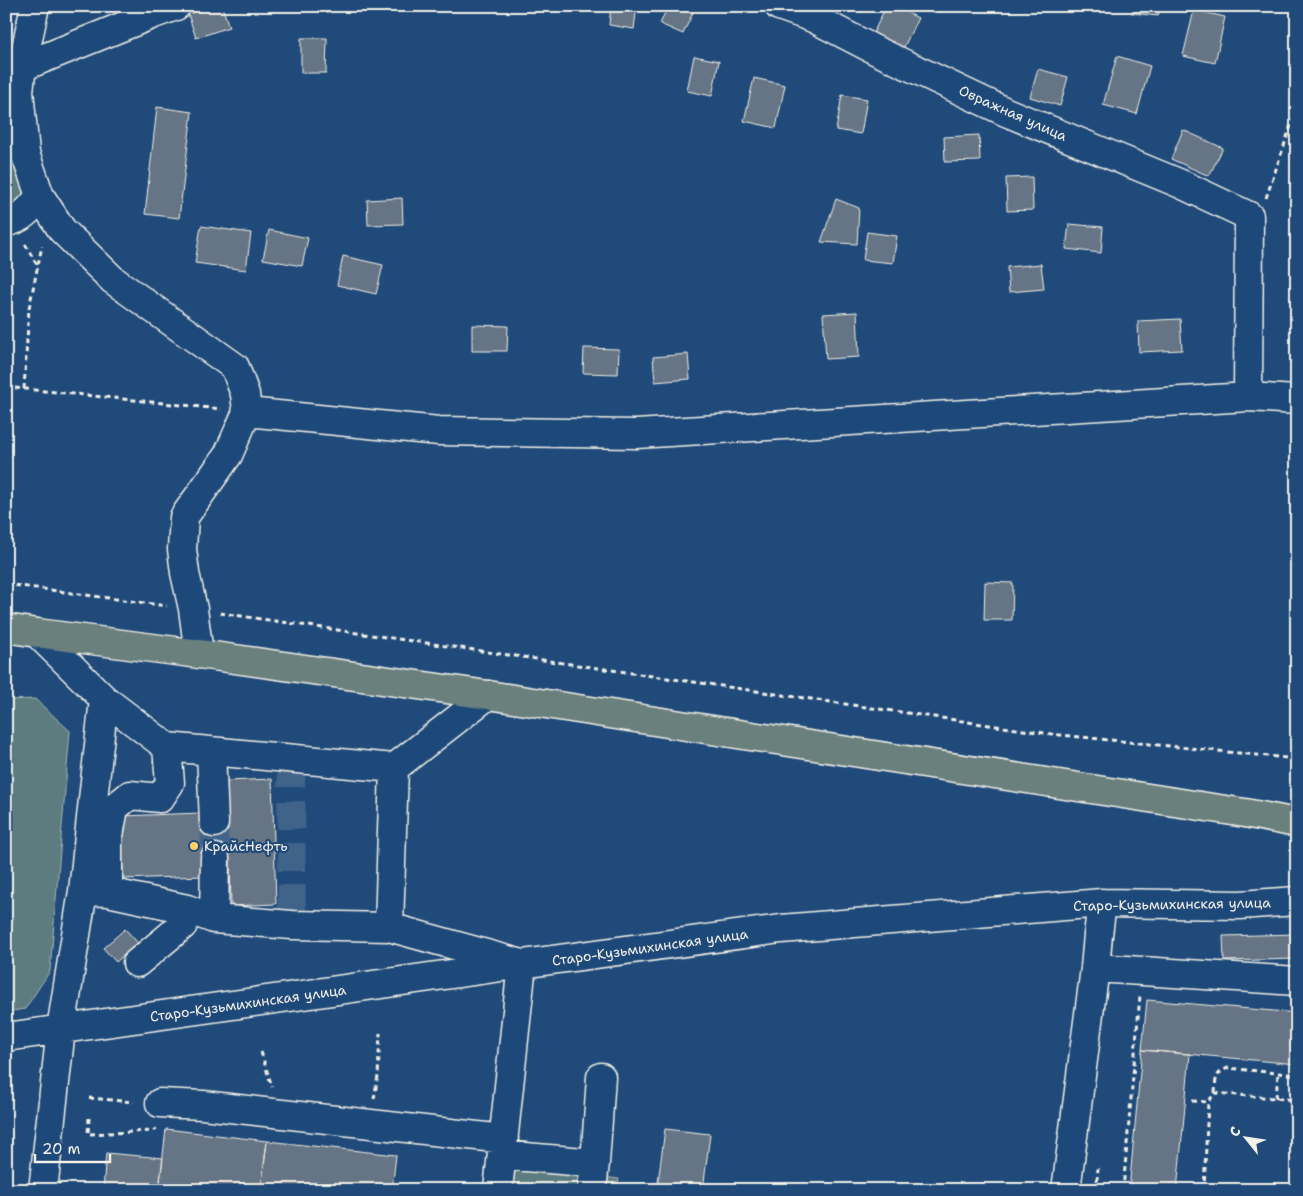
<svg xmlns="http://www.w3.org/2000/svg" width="1303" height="1196" font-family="'Shantell Sans',sans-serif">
<rect width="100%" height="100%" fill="#1f4a7a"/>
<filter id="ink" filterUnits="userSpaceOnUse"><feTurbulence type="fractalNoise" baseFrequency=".02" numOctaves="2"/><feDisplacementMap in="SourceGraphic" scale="10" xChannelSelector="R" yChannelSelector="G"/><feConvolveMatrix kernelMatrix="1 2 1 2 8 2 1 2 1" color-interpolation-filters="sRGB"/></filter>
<g filter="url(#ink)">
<path fill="#5c7b80" stroke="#a8b6b4" d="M6,143l27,71 -27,21z
M35,699l35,32 -20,240 -25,38 -19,3v-312z
M513,1165l106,14 -2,11h-106z"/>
<path fill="#667485" stroke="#f4f1e8" d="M210,6h12l7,21 -33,11 -8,-24z
M359,6h25l1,4 -26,1z
M611,6h26l-3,23 -25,-4z
M668,6h28l-13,28 -23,-10z
M886,6h8l24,12 -16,33 -30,-15z
M1133,6h28l-3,10 -26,-3z
M1194,10l31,7 -10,46 -32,-7z
M301,38h26l-1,35h-25z
M694,56l25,5 -7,35 -25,-5z
M1117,56l33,10 -13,48 -34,-9z
M1038,69l30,8 -8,29 -30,-9z
M754,78l31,7 -9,43 -32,-7z
M842,95l25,4 -6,35 -25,-4z
M157,107l35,5 -13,106 -34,-4z
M1183,130l40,18 -14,28 -38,-17z
M979,135l1,26 -35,1 -1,-25z
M1032,177l1,33 -26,1 -1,-33z
M402,198l1,26 -35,1 -1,-25z
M836,199l23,9 -2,36 -36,-2z
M1069,224l34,3 -2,26 -35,-4z
M201,226l50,7 -5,37 -51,-7z
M269,230l39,8 -6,28 -39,-7z
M867,232l30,4 -4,27 -30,-3z
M343,256l40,9 -7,29 -39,-9z
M1041,264l3,25 -35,3 -2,-25z
M857,312l2,45 -33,2 -3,-45z
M1180,319l2,31 -43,2 -1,-31z
M472,325l36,1 -1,25h-35z
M584,348l35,1 -1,25 -35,-1z
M688,354l2,25 -35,3 -2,-25z
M985,582l28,1 -1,37h-28z
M272,779l4,125 -45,2 -1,-48h-28l-1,-34 27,-1 -1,-42z
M201,813l2,63 -80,3 -1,-63z
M125,929l13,14 -22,19 -13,-14z
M1297,934v25l-73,2 -1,-25z
M1147,1000l150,13v51l-155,-14z
M1142,1050l48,4 -13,136h-48z
M166,1129l101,12 -6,49h-102z
M665,1129l45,5 -7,56h-46z
M267,1141l129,14 -4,35h-131z
M106,1153l57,5 -4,32h-56z"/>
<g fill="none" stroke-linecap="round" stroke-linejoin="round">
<path stroke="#3f638a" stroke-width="28" stroke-dasharray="28 14" stroke-linecap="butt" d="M291,759l1,166
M214,823l1,35"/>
<defs>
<path id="minor" d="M35,6l-13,61 -3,24 6,62 15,43 22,34 51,50 122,87 10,27 2,18 -19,43 -44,62 -2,32 3,24 8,36 6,45
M779,6l34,12 62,32 131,62 175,72 68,32 -1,181
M22,67l129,-52 25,-9
M6,222c15,-1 26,-15 34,-26
M247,412l192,19 197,3 612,-37 49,3
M37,633l67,66 63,48 227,21 94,-73
M211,751l3,72
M83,891l25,1 79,17 27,10 78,6 97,2 5,-159
M108,892v-51l6,-33 16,-13 30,3 10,-15 -3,-36
M214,919l1,-61
M389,927l133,37 -24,226
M137,963l46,-38 4,-16
M1095,968l202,13
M6,1037l516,-73 259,-35 321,-26 138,2 57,-4
M160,1103l43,2 301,34
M502,1155l93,8 6,-86
M43,1190l18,-161 22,-138 21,-192
M592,1190l3,-27
M1066,1190l29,-222 3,-33 4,-32"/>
<path id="major" d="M6,628l31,5 162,21 289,41 757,118 52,10"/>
</defs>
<use href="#minor" stroke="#f4f1e8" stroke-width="31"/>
<use href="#major" stroke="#f4f1e8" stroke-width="31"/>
<path stroke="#f4f1e8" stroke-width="3" stroke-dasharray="5 4" stroke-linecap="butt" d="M1266,198l31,-90
M25,244l12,21
M6,387l215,22
M24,389l5,-81 13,-62
M6,584l161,22
M220,613l831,121 246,25
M261,1052l11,35
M1215,1093c1,-14 -1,-19 13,-25l69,7
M89,1098l45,4
M1276,1098l2,-25
M374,1099l4,-23 2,-43
M1192,1101l16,1
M89,1118l-1,16 64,-3 5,-2
M1183,1188l21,1
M1096,1190l2,-22
M1123,1190l17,-194
M1204,1190l4,-88 7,-9 82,7"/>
<use href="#minor" stroke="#1f4a7a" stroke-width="28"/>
<use href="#major" stroke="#6a807d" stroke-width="28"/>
</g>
</g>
<circle fill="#ffd166" stroke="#1f4a7a" stroke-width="2" cx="194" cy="846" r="5"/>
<g text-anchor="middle" stroke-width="4.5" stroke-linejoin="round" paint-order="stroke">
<g font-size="14" fill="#f4f1e8" stroke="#1f4a7a">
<text transform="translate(1013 113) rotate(24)" y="5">Овражная улица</text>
<text transform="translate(1172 904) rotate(-1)" y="5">Старо-Кузьмихинская улица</text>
<text transform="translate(650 947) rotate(-8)" y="5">Старо-Кузьмихинская улица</text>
<text transform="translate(248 1003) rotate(-8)" y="5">Старо-Кузьмихинская улица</text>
</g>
<g font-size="14" fill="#f4f1e8" stroke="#1f4a7a" text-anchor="start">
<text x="204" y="851">КрайсНефть</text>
</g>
</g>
<rect width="1303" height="1196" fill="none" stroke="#1f4a7a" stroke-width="25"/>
<rect x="12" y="12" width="1278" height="1171" fill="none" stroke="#f4f1e8" stroke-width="2" filter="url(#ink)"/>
<g transform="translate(1246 1138) rotate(300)" stroke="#1f4a7a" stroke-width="4" paint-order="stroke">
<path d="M0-4L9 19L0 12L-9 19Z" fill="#f4f1e8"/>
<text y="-8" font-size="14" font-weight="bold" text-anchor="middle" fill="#f4f1e8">С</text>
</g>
<path d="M35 1154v8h75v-8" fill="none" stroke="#f4f1e8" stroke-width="2.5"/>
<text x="42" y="1154" font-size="15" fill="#f4f1e8" stroke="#1f4a7a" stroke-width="4" paint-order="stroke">20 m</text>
</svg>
